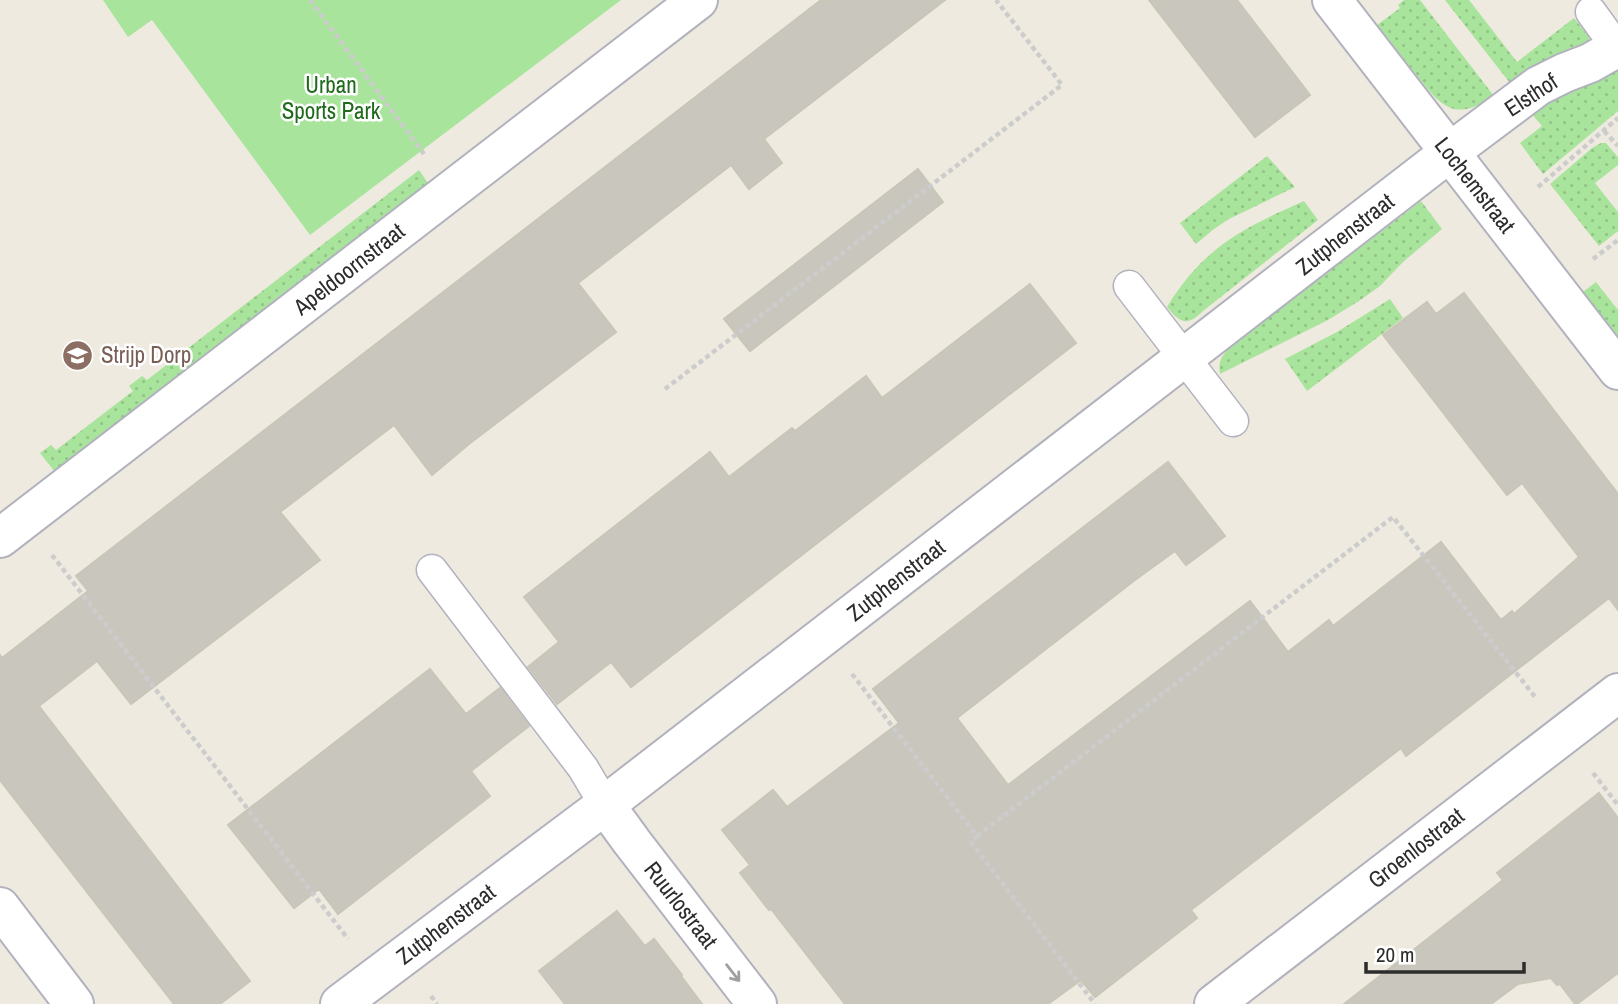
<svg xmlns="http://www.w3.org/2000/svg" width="1618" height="1004" font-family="'Archivo Narrow',sans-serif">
<defs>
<pattern id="grass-dots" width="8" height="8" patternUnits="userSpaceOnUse" patternTransform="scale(1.75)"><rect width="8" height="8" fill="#a9e49c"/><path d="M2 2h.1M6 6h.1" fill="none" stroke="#92c487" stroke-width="1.8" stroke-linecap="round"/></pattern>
</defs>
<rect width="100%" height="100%" fill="#eeeadf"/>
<path fill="url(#grass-dots)" d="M1404,0h16l74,96c-41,28 -54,9 -79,-23 -13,-16 -25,-32 -38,-48l23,-17 -2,-3z
M1445,0h24l48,62 57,-44 15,19v6l-56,24 -23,16z
M1618,66v45l-75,63 -23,-31 22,-17 -12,-14 8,-6z
M1601,143h5l12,14v8l-23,18 23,29v19l-19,15 -49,-62 42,-36z
M1267,156l28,31 -66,32 -15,10 -18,15 -16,-21z
M419,170l9,13 -373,289 -15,-19 11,-8 5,5 77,-59 -4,-5 13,-10 5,4z
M1304,201l14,19 -115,91c-16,16 -23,12 -36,-4 6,-11 14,-21 22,-31 34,-40 69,-54 115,-75z
M1421,201l21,28 -39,33 -23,24 -21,15 -31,19 -108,54c-2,-12 1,-17 9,-26z
M1596,282l22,28v26l-35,-44z
M1390,299l13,19 -96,73 -22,-32 52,-27z"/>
<path fill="#a9e49c" d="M103,0h518l-311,235 -158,-215 -24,17z"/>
<path fill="#c9c6be" stroke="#c9c6b8" stroke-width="2" d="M821,0h124l-181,139 18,24 -33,26 -18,-24 -153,118 38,49 -147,112 -37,31 -38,-50 -68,52 -46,35 40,48 -189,144 -34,-43 -58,45 211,275 -30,23h-46l-174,-224v-125l2,3 86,-67 -12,-15z
M1149,0h88l73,95 -55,42z
M918,169l25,33 -193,149 -26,-32z
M1030,284l46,59 -445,344 -20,-25 -54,42 -29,-37 31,-25 -35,-45 186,-145 19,25 63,-49 3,3 71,-55 16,22z
M1464,293l154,201v116l-9,-12 -203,158 -5,-8 -210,162 6,8 -102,79 -14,-17 -33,24h-203l-74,-95 -2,1 -29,-37 10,-8 -28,-35 51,-40 14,17 112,-84 -26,-34 295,-227 57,74 -39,29 -11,-14 -40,29 -178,138 51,67 242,-184 38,51 41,-32 4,6 108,-84 60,78 11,-9 2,3 65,-57 -57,-74 -15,12 -124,-160 44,-33 9,12z
M430,669l36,45 34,-26 29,38 -58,45 19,25 -152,118 -19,-25 -25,19 -66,-83z
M1599,793l19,25v155l-41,31h-2l-15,-20 -3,1 -6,-7 -33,6 -27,20h-147l159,-124 -6,-7z
M617,911l28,35 9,-7 28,36 -1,1 21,28h-137l-26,-33z"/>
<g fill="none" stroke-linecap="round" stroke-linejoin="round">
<defs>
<path id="service" d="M1591,12l26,36
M1129,286l104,135
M432,570l151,198 22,37"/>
<path id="minor" d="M1332,0l286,370
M0,538l698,-538
M605,805l27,37 125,162
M340,1004l265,-199 845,-653 88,-66 26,-13 26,-10 28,-16
M1214,1004l404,-311"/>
<path id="tertiary" d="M0,907l74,97"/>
</defs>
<use href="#service" stroke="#b2b2bf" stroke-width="33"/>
<use href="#minor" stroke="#b2b2bf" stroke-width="42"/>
<use href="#tertiary" stroke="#b2b2bf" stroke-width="42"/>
<path stroke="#ccc" stroke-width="4.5" stroke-dasharray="5 3.5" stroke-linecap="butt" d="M310,0l114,154
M1604,131l14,15
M1538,187l80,-69
M1593,259l25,-19
M665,389l397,-304 -66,-85
M52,555l296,384
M852,674l125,162 -6,6 124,162
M1593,773l25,32
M977,836l416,-319 143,181
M431,996l6,8"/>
<use href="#service" stroke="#fff" stroke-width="30"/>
<use href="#minor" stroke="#fff" stroke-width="38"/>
<use href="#tertiary" stroke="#fff" stroke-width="38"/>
</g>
<defs><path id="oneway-shaft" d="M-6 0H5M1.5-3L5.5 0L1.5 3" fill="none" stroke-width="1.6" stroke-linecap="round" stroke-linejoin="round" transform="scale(1.75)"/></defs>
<use stroke="#a0a0a0" href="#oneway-shaft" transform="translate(733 973) rotate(52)"/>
<defs>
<symbol id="school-disc" viewBox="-11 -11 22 22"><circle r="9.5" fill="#8d6e63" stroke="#fff"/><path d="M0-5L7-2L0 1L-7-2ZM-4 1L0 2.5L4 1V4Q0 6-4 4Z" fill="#fff"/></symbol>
</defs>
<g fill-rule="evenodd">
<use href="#school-disc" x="60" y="338" width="35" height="35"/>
</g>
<g text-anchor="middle" stroke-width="5" stroke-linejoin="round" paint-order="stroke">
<g font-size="23" fill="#1f6a1b" stroke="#fff">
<text x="331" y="93">Urban<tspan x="331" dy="26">Sports Park</tspan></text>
</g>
<g font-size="23" fill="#2c2c2c" stroke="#fff">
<text transform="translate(1531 95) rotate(-33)" y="8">Elsthof</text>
<text transform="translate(1475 185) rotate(52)" y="8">Lochemstraat</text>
<text transform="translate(1345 234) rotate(-38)" y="8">Zutphenstraat</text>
<text transform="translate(349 269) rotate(-38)" y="8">Apeldoornstraat</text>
<text transform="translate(896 580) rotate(-38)" y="8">Zutphenstraat</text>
<text transform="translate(1416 848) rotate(-38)" y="8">Groenlostraat</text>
<text transform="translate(681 905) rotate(52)" y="8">Ruurlostraat</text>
<text transform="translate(446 924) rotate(-37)" y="8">Zutphenstraat</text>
</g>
<g font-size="23" fill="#785e54" stroke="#fff" text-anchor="start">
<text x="101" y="363">Strijp Dorp</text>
</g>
</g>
<path d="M1366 962v10h158v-10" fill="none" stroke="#2c2c2c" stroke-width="3.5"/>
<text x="1376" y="962" font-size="21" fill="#2c2c2c" stroke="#ffffff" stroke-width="5" paint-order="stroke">20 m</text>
</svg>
